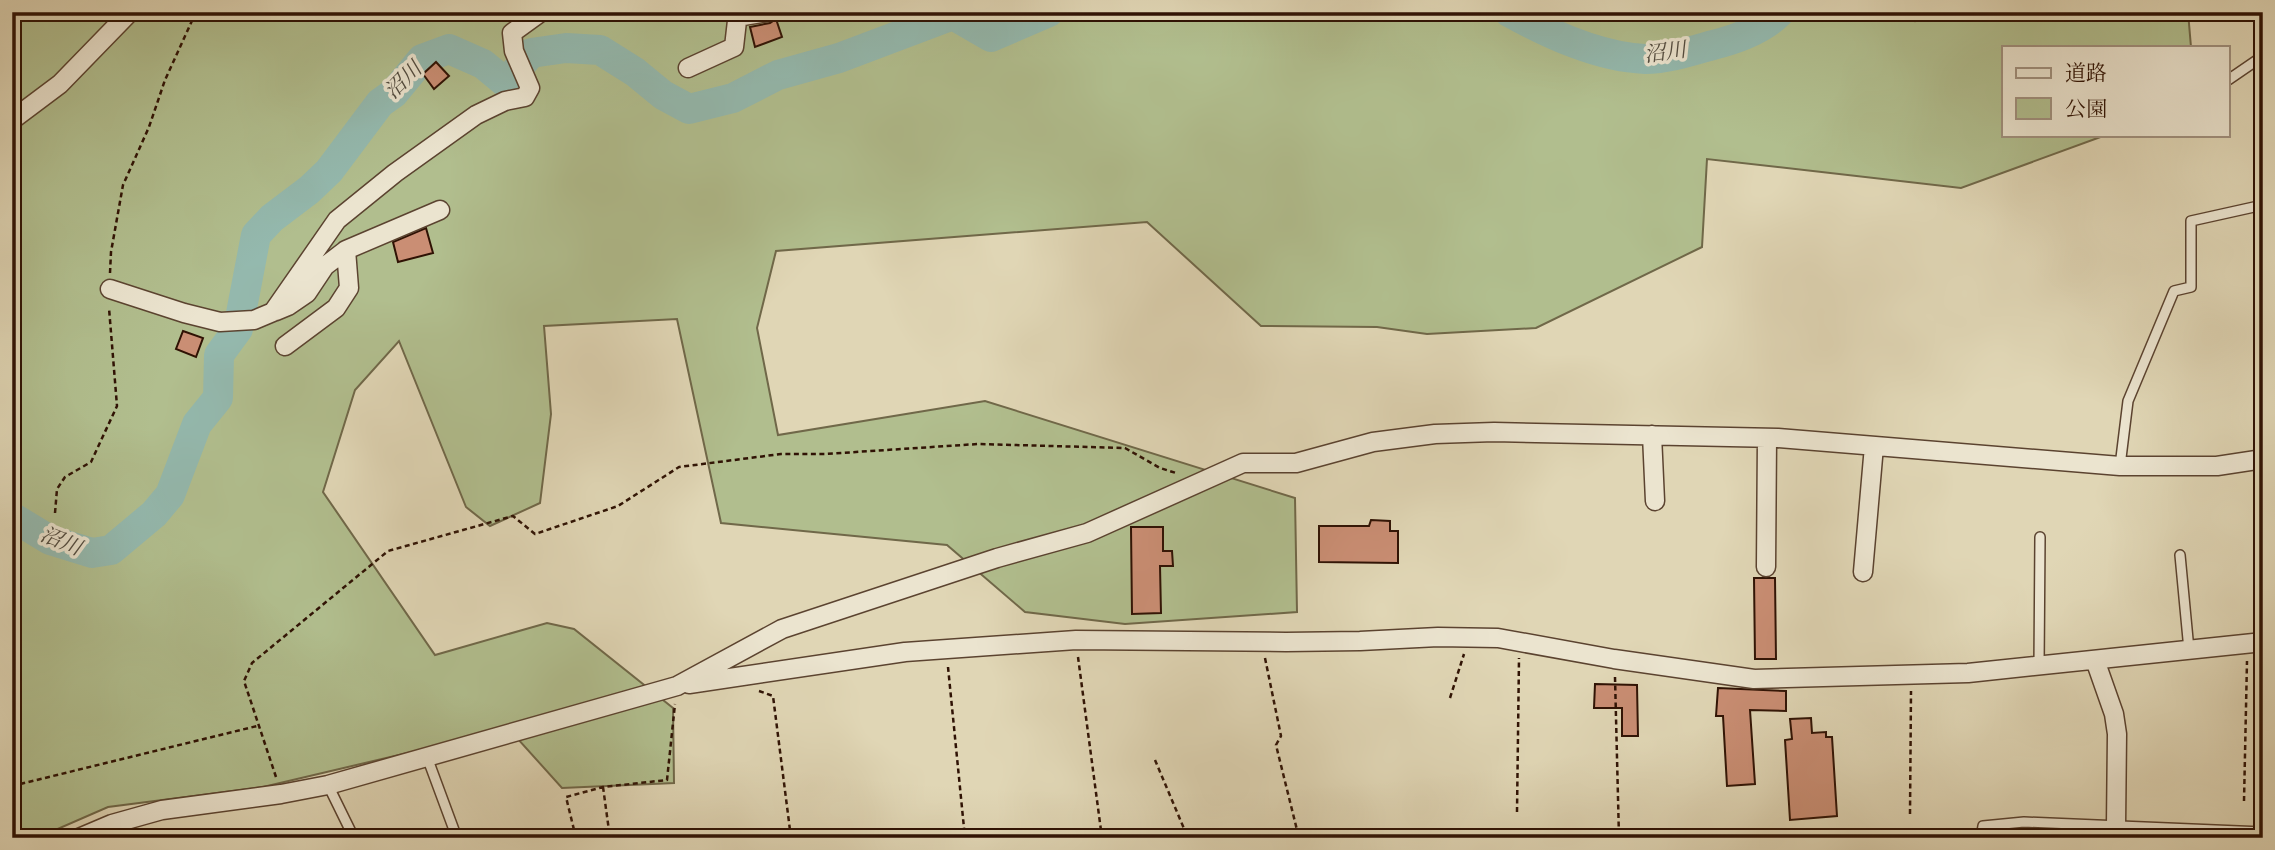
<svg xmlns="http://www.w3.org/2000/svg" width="2275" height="850" font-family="'IM FELL French Canon','Noto Serif JP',serif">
<rect width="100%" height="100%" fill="#e0d6b5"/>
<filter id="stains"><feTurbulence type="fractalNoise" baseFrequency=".00286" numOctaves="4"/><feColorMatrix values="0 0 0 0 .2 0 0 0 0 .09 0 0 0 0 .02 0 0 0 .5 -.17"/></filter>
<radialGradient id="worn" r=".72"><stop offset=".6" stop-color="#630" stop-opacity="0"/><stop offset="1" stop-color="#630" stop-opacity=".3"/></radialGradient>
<path fill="#b1be8e" stroke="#706849" stroke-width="2" d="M12,12h1656l2,3 73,2 9,-5h154l9,9 9,-9h264l3,35h-187v88h102l-145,53 -254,-29 -5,88 -166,81 -109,6 -50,-7 -116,-1 -114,-104 -371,29 -19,77 21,107 207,-34 310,97 2,114 -172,12 -100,-12 -78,-67 -226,-22 -44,-204 -133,7 7,88 -11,89 -50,23 -24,-19 -67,-166 -44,49 -32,102 112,163 112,-32 27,6 99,79 1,75 -112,5 -53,-59 -246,58 -155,20 -71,31h-25z"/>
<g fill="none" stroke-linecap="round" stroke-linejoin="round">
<path stroke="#94b9ae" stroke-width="30" d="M1509,12c40,22 89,45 136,47 22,0 47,-8 68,-14 24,-6 50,-15 67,-33
M12,517l38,23 42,13 19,-3 43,-36 16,-19 27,-71 21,-26 1,-43 19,-26 18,-94 16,-17 37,-28 20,-19 51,-68 14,-10 28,-34 27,-10 34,15 23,19 25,-30 35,-5 34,2 35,22 28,23 26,14 44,-11 45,-23 61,-17 114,-43 38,22 58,-25"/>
</g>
<path fill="#ca8e74" stroke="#2f1204" stroke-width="2" d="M776,19l6,18 -27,10 -5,-20 20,-4z
M436,62l13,14 -15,13 -11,-15z
M426,228l7,25 -35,9 -5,-20z
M183,331l20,7 -7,19 -20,-8z
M1371,520l19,1v10h8v32l-79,-1v-36h50z
M1131,527h32v24h9l1,15h-13l1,47 -29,1z
M1754,578h21l1,81h-21z
M1595,684l42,1 1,51h-16v-28h-28z
M1718,688l68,3v20l-36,-1 5,74 -28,2 -4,-70h-7z
M1811,718l1,15 14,-1v5h6l5,79 -47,4 -5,-80 7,-1 -2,-20z"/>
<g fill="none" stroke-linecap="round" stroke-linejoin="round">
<defs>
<path id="service" d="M2228,80l35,-24
M2120,466l8,-65 46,-110 17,-4v-66l72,-16
M2180,555l9,95
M2039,666l1,-129
M427,757l30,81
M328,785l26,53
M1981,838l2,-12 41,-4 239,10"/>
<path id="minor" d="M737,17l31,-5
M688,68l46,-21 4,-35
M12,120l48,-36 70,-72
M110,289l74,24 36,9 34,-2 19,-8 64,-92 58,-47 81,-58 29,-14 20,-4 5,-9 -16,-37 -2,-18 29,-21
M276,311l12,-5 19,-13 18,-27 21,-16
M285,346l51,-38 13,-20 -3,-38 94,-40
M1652,435l3,66
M1766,567l1,-129
M1863,572l11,-126
M2095,660l19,54 3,20 -1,92
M689,684l216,-32 171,-12 210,2 74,-1 78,-4 60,1 116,21 140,20 214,-6 295,-31
M79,838l33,-14 50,-14 119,-16 47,-9 349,-99 105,-57 215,-71 90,-25 156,-70h53l77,-21 62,-8 59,-2 284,6 342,28h97l46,-7"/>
</defs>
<use href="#service" stroke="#5b4330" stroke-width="12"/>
<use href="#minor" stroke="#5b4330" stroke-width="21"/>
<path stroke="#2f1204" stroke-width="2.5" stroke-dasharray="5 3.5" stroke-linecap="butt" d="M110,273l1,-21 12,-67 26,-58 16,-47 31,-68
M55,513l2,-24 8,-12 26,-15 26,-56 -8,-98
M1078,657l24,181
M1265,658l16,78 -5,9 23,93
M948,667l17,171
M1615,677l4,161
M759,691l14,5 18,142
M1450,698l14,-44
M1155,760l33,78
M276,777l-32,-96 8,-18 136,-112 125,-35 22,18 83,-28 61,-39 102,-13h44l153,-10 147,4 35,20 16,5
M12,786l245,-60
M603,787l7,51
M2244,801l3,-140
M1517,812l2,-154
M1910,814l1,-123
M576,838l-10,-41 37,-10 64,-7 8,-76"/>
<use href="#service" stroke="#ebe4cf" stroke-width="9"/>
<use href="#minor" stroke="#ebe4cf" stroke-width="18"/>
</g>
<g text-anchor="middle" stroke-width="7" stroke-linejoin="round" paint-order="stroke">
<g font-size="21" font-style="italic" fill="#524c40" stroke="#ebe4cf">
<text transform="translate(1665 52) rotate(-8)" y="7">沼川</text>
<text transform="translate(403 80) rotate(-45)" y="7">沼川</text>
<text transform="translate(61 541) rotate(22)" y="7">沼川</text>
</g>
</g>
<rect width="2275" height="850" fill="none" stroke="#e0d6b5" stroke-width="42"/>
<rect x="14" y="14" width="2247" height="822" fill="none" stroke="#2f1204" stroke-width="3.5"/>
<rect x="21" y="21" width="2233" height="808" fill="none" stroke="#2f1204" stroke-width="2"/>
<rect x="2002" y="46" width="228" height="91" fill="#ebe4cf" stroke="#a0907e" stroke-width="2"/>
<rect x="2016" y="68" width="35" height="10" fill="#ebe4cf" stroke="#a0907e" stroke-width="2"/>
<text x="2065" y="80" font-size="21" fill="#2f1204">道路</text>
<rect x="2016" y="98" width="35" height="21" fill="#b1be8e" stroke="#a0907e" stroke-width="2"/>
<text x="2065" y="116" font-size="21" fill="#2f1204">公園</text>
<rect width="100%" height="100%" filter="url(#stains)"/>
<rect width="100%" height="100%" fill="url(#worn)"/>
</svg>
